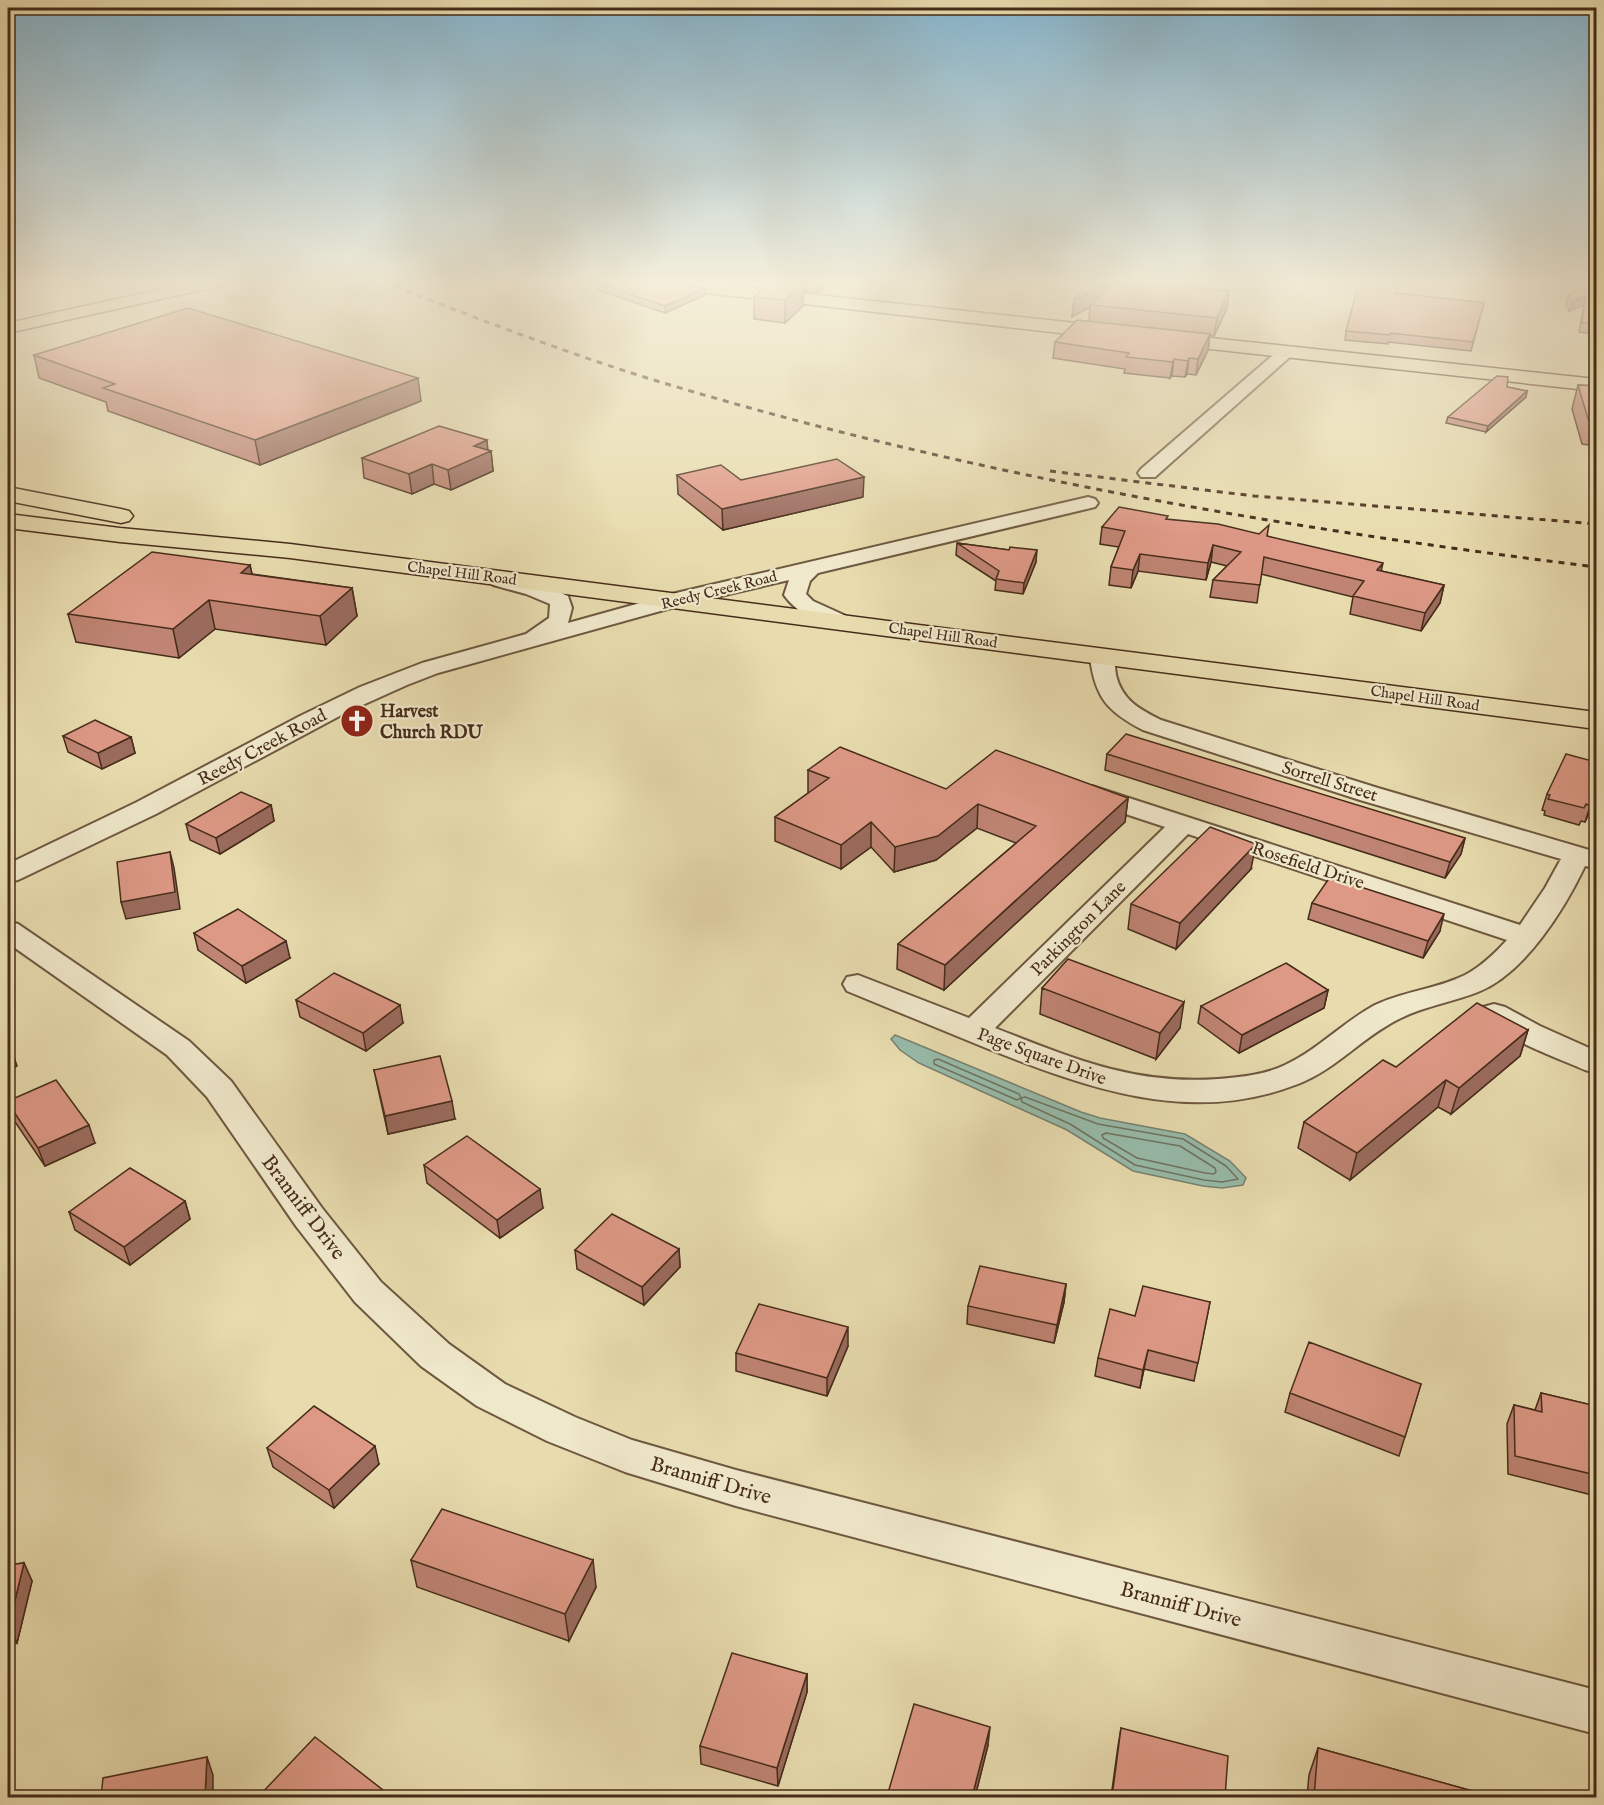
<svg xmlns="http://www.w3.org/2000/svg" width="1604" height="1805" font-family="'IM FELL English',serif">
<rect width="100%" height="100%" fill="#e8dcaf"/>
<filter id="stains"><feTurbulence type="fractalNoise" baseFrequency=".00333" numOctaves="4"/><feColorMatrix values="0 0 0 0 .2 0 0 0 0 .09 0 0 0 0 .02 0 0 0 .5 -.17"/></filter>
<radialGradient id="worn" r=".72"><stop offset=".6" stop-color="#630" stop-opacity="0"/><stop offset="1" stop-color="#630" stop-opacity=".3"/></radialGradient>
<path fill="#97bcab" stroke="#778271" stroke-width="1.5" d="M895,1035l186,77 19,6 85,16 45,27 16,17 -3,7 -21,3 -19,-2 -70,-15 -66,-41 -148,-67 -19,-13 -9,-11z"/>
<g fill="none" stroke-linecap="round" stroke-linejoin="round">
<path stroke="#6e7462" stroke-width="1.5" d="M938,1059l81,35 2,4 -4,2 -83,-36v-4z
M1025,1097l73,27 85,15 43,27 12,13 -16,3 -18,-2 -69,-15 -65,-41 -48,-22 -1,-4z
M1106,1133l74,13 35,22 1,4 -2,2 -9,-1 -68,-15 -34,-20 -1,-3z"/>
<defs>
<path id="minor" d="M1286,347l6,2 2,3 -2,3 -137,122h-14l-3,-4 3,-4 139,-120z
M1088,497l7,2 3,4 -3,4 -277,66 -8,8 -4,13 7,7 33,15 3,5 -3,5c-21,5 -50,-14 -62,-31l5,-15 -107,25 -244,68 -31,12 -60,27 -191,102 -138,66 -10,2v-18l129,-62 163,-86 60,-29 62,-24 104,-29 23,-16 1,-14 -24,-10 -33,-9 -3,-5 3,-5c21,-5 56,13 75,21l4,12 -4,15 108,-30z
M1102,650l8,2c5,7 5,15 6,23 6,25 23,34 45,45l217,68 218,64v16l-11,-2c-21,44 -60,107 -107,126 -25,10 -53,14 -77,26 -38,18 -64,51 -103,66 -108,42 -211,4 -312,-36 -46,-19 -93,-38 -139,-57l-4,-7 4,-7 11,-2 111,43 196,-191 -82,-27 -4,-6 4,-6 9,-2 428,139 25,-37 16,-29 -201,-59 -217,-70c-35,-18 -48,-32 -53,-73l4,-5zM1188,834l319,106c-12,13 -25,26 -42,35 -28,14 -61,16 -90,30 -32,17 -57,45 -90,60 -21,10 -44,12 -67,14 -85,6 -146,-21 -223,-51z
M8,921l10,3 171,117 42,40 91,127 59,74 68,62 56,40 70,33 57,23 104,30 860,220v44l-860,-228 -111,-34 -78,-31 -70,-35 -56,-40 -66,-64 -59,-76 -89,-129 -40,-42 -159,-112z
M1494,1004l11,3 35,19 56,25v22l-11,-3c-25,-11 -93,-36 -106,-56l4,-7z"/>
<path id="major" d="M194,282h30l-3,4 -6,1 -207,46v-10z
M646,282h51l415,45 7,2 2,4 -2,4 -7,2 -458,-52 -6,-1z
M1163,333l433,46v12l-440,-48 -2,-4 2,-4z
M8,487l113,22 8,2 4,5 -4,5 -8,2 -113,-22z
M8,514l112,14 170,16 1306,168v17l-1306,-171 -170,-16 -112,-14z"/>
</defs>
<use href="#minor" stroke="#6e583f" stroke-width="4"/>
<use href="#major" stroke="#462c1a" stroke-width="3"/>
<use href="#minor" fill="#f0e8cb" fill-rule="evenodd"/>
<use href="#major" fill="#e8dcaf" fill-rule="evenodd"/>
<path stroke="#462c1a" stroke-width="3" stroke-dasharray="6 6" stroke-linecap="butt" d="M383,282c94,36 187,73 284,102 303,91 615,144 929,183
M1050,471l204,25 342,28"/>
</g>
<path fill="#bf8473" stroke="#462c1a" stroke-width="1.5" d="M715,282h20l-4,1z
M786,282h42l-11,11 -14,-2v15l-18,17 -31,-4v-22z
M880,282h40l-8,3z
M1596,282v52l-17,-2 5,-27 -15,6 -3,-6 2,-9z
M596,283l109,12 -40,18 -68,-23z
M1202,288l25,20 -13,28 -4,-1 -2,15 -12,25 -9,-1 -2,3 -13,-1 -2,2 -46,-5 1,-4 -72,-11 2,-16 34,-21 1,-14 -18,10 2,-17z
M1397,293l87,10 -13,48 -83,-9v2l-43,-4 1,-9z
M34,355l387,46 -161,64 -152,-54 -2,-9 -67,-24z
M1578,385l18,1v60l-14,-2 -10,-35z
M1507,387l20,4 -1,6 -40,35 -40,-9 2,-6z
M488,450l3,1 2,20 -42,19 -17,-6 -22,10 -48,-16 -2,-20z
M677,475l64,5 122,17 -140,33 -45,-36z
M1168,520l99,16 114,35 63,14 -4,18 -19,28 -71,-17 3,-17 -92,-23 -4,29 -47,-6 3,-17 14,-14 -16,-4 -5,18 -68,-9 -7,17 -22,-3 2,-18 8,-20 -19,-3 2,-17z
M957,543l52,7 27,12 -13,32 -28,-4 1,-9 -40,-26z
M250,565l2,9 100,14 5,28 -31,29 -111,-16 -36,29 -103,-16 -8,-28z
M63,736l68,1 4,16 -33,16 -34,-17z
M1107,754l358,84 -4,16 -16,24 -340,-108z
M808,770l138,19 182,9 -3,24 -181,168 -47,-21 1,-25 118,-101 -39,-15 -41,32 -42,12 -23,-25 -30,22 -66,-28v-24l33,-24z
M1547,794l49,3 -11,25 -4,-1 -2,4 -35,-10 1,-4 -3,-1z
M271,805l3,16 -54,33 -30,-14 -4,-16z
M1251,869l-75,80 -48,-20 3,-25z
M1312,903l128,28 -17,27 -115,-39z
M194,933l96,25 -44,25 -48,-33z
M1042,988l138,40 -24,31 -116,-45z
M1328,990l-4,18 -85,45 -41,-30 3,-17z
M296,1000l107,23 -37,28 -66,-34z
M1528,1030l-8,26 -69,58 -13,-7 -88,73 -52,-32 6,-26 92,-55z
M374,1070l81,49 -67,15z
M8,1101l87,42 -50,23 -32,-47 -5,-14z
M424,1165l119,43 -43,30 -73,-55z
M185,1201l5,18 -60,46 -55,-35 -6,-18z
M679,1249l1,18 -36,38 -67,-36 -2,-19z
M1066,1284l-2,18 -10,41 -87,-19 1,-18z
M1210,1302l-16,79 -50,-12 -4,19 -45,-12 3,-18 37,-42z
M848,1346l-21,50 -91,-25v-18z
M1421,1384l-22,72 -114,-44 5,-19z
M1541,1393l55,13v90l-88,-22 -1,-50 7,-19 21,5z
M267,1448l112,16 -45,44 -61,-41z
M411,1560l185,27 -27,54 -152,-54z
M24,1563l8,18 -15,62 -9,2v-80z
M807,1674v18l-29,94 -77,-22 -1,-18z
M1121,1728l104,69h-114l7,-51z
M988,1745l-13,52h-87v-4z
M1318,1748l176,49h-187l2,-22z"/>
<path fill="#9b6b5e" stroke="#462c1a" stroke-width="1.5" d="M820,282h8l-11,11v-8z
M912,282h8l-8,3z
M1110,282h10l-29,23 -1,2 -18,10 2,-17z
M1199,282h6l-12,22 2,-16z
M803,284v22l-18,17v-23z
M705,288v7l-40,18v-7z
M1229,291l-2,17 -13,28 3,-18z
M1586,296l-2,9 -15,6 3,-9z
M1210,334l-2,16 -12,25 2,-16z
M1189,358l-2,16 -2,3 3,-16z
M1174,359l-2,17 -2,2 3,-16z
M418,378l3,23 -161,64 -5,-25z
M1527,391l-1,6 -40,35 2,-6z
M487,440l1,12 3,-1 2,20 -42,19 -3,-20 26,-24z
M432,464l2,20 -22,10 -3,-20z
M864,477l-1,20 -140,33 -1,-21z
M1213,545l-2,17 -5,18 2,-17z
M1037,550l-1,12 -13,32 1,-11z
M1140,554l-2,17 -7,17 2,-18z
M1383,563l-4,17 -2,-10z
M250,565l6,28 -15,-20z
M1444,585l-4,18 -19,28 4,-18z
M352,588l5,28 -31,29 -6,-29z
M209,600l6,29 -36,29 -6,-29z
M131,737l4,16 -33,16 -4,-16z
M1596,792v5l-11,25 5,-16z
M1128,798l-3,24 -181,168 1,-25z
M978,804l-1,24 -41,32 -42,12 1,-25z
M271,805l3,16 -54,33 -4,-16z
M871,822v25l-30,22v-24z
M1465,838l-4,16 -16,24 5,-16z
M1256,844l-5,25 -75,80 4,-26z
M170,852l4,16 6,41 -54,10 -5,-17z
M1444,914l-4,17 -17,27 5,-17z
M286,941l4,17 -44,25 -4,-17z
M1328,990l-4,18 -85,45 3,-18z
M1184,1002l-4,26 -24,31 4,-26z
M400,1005l3,18 -37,28 -3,-18z
M1528,1030l-8,26 -69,58 8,-26z
M11,1048l6,18 -9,6v-21z
M1446,1080l-8,27 -88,73 7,-27z
M452,1101l3,18 -67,15 -3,-18z
M89,1125l6,18 -50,23 -7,-18z
M540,1189l3,19 -43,30 -3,-18z
M185,1201l5,18 -60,46 -6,-18z
M679,1249l1,18 -36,38 -2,-18z
M1066,1284l-2,18 -10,41 3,-18z
M848,1327v19l-21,50v-18z
M1148,1350l-8,38 3,-18z
M375,1446l4,18 -45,44 -5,-18z
M593,1560l3,27 -27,54 -4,-27z
M24,1563l8,18 -15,62 -8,-18z
M807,1674v18l-29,94 -1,-18z
M990,1727l-2,18 -13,52h-3z
M207,1757l6,18v22h-8z"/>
<path fill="#de9986" stroke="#462c1a" stroke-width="1.5" d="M601,282h46l58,6 -40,18 -69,-23z
M771,282h10l22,2 -18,16 -31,-3z
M787,282h33l-3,3z
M1087,282h23l-36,18z
M1115,282h84l-4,6 34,3 -12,27 -126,-13z
M1359,282h41l-4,11 88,10 -11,39 -83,-9v2l-44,-4z
M1587,282h9v42l-14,-1 4,-27 -14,6 -4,-6z
M188,308l230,70 -163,62 -152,-52 12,-4 -81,-29z
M1077,320l133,14 -12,25 -9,-1 -1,3 -14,-2 -1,3 -47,-5 3,-4 -74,-11z
M1497,376l11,1 -1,10 20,4 -39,35 -40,-9z
M1578,385l18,1v34l-8,-1z
M439,426l48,14 -13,6 17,5 -43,19 -16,-6 -23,10 -47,-16z
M837,459l27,18 -142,32 -45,-34 44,-10 20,15z
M1119,507l49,9 -2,3 52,5 41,10 10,-9 -2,11 116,27 -6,7 67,15 -19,28 -72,-17 11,-15 -100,-24 -4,28 -47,-5 28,-28 -28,-7 -5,18 -68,-9 -7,16 -22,-3 14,-36 -23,-4z
M957,543l52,7 1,-3 27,3 -13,33 -28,-4 3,-8z
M152,552l98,13 -9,8 111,15 -32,28 -111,-16 -36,29 -105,-15z
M95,720l36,17 -33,16 -35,-17z
M1126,734l339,104 -15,24 -343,-108z
M840,747l106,42 50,-39 132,48 -183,167 -47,-21 138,-118 -58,-22 -40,32 -43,11 -24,-25 -30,23 -66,-28 54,-39 -21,-8z
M1566,754l30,8v30l-6,14 -4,-2 -2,4 -36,-9 2,-4 -3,-1z
M241,792l30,13 -55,33 -30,-14z
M1210,827l46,17 -76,79 -49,-19z
M170,852l5,40 -54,10 -4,-40z
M1330,877l114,37 -16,27 -116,-38z
M238,909l48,32 -44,25 -48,-33z
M1068,959l116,43 -24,31 -118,-45z
M1286,963l42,27 -86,45 -41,-29z
M334,973l66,32 -37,28 -67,-33z
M1477,1003l51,27 -69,58 -13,-8 -89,73 -53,-31 79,-62 13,7z
M440,1056l12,45 -67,15 -11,-46z
M56,1080l33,45 -51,23 -30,-45v-2z
M467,1136l73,53 -43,31 -73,-55z
M130,1168l55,33 -61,46 -55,-35z
M612,1214l67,35 -37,38 -67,-37z
M980,1266l86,18 -9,41 -89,-19z
M1143,1286l67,16 -12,61 -50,-13 -5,20 -45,-12 12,-49 25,7z
M759,1304l89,23 -21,51 -91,-25z
M1309,1342l112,42 -16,53 -115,-44z
M1541,1393l55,13v69l-81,-19 -1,-51 28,7z
M314,1406l61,40 -46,44 -62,-42z
M442,1509l151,51 -28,54 -154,-54z
M24,1563l-15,62h-1v-60z
M732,1653l75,21 -30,94 -77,-22z
M914,1704l76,23 -18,70h-69l-15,-4z
M1121,1728l107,28 -3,41h-113z
M315,1737l77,60h-134z
M1318,1748l176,49h-180z
M207,1757l-2,40h-104l2,-19z"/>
<linearGradient id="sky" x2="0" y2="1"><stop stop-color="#87b7d0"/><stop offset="0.53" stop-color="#f5efdb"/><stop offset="1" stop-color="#f5efdb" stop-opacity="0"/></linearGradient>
<rect width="1604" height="534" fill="url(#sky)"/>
<defs>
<symbol id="church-disc" viewBox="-11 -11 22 22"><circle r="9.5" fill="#8f2418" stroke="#f0e8cb"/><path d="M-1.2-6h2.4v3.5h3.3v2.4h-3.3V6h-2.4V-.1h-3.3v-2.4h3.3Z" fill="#fff"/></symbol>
</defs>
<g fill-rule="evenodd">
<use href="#church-disc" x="338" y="702" width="38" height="38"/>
</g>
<g text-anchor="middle" stroke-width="4.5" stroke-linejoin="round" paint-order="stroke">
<g font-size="15" fill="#462c1a" stroke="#f0e8cb">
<text transform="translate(462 573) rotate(7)" y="5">Chapel Hill Road</text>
<text transform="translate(719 590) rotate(-14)" y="5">Reedy Creek Road</text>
<text transform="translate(943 635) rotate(8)" y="5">Chapel Hill Road</text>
<text transform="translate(1425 698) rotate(8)" y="5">Chapel Hill Road</text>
</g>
<g font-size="18" font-weight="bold" fill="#462c1a" stroke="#f0e8cb" text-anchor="start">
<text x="380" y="717">Harvest<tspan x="380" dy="21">Church RDU</tspan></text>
</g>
<g font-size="18" fill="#462c1a" stroke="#f0e8cb">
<text transform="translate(262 747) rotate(-28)" y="6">Reedy Creek Road</text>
<text transform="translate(1330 781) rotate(17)" y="6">Sorrell Street</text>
<text transform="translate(1308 865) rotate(18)" y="6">Rosefield Drive</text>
<text transform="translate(1078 928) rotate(-45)" y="6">Parkington Lane</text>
<text transform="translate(1042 1056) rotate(20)" y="6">Page Square Drive</text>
</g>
<g font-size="21" fill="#462c1a" stroke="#f0e8cb">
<text transform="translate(304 1207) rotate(53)" y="7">Branniff Drive</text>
<text transform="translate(711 1480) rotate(16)" y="7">Branniff Drive</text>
<text transform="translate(1181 1604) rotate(15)" y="7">Branniff Drive</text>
</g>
</g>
<rect width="1604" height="1805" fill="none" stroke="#e8dcaf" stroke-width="30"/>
<rect x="9" y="9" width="1586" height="1787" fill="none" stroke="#462c1a" stroke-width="3"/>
<rect x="15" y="15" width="1574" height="1775" fill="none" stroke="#462c1a" stroke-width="1.5"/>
<rect width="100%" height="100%" filter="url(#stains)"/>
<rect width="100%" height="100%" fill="url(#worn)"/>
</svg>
